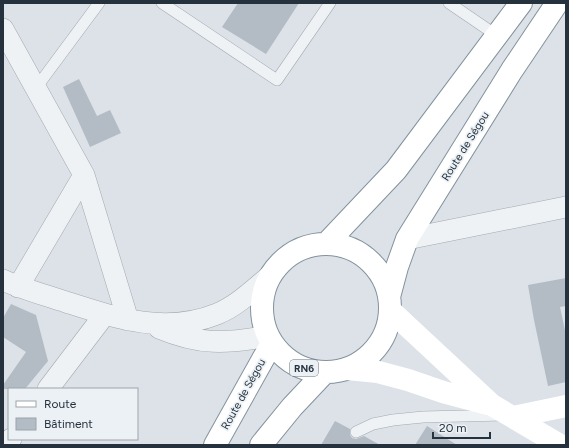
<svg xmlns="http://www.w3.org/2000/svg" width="569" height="448" font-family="Figtree,sans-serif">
<rect width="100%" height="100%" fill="#dce2e7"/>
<path fill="#b3bcc4" d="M238,3h61l-33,51 -44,-27z
M79,79l18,37 13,-6 11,23 -31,14 -27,-60z
M566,278v28l-6,1 6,28v47l-18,4 -14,-66 -6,-35z
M11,304l25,11 12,46 -23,28h-22v-4l23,-33 -23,-15v-19z
M335,421l15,8v6l2,3 4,1 8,-3 16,9h-59z
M427,426l30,19h-42z"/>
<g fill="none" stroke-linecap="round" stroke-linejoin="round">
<defs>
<path id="service" d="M162,3l115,77 53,-77
M449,3l47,32
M36,88l63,-85
M356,432l17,-8 20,-4 30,-3 80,-2"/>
<path id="minor" d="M3,29l81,146 44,145
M407,239l159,-32
M3,280c20,9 42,15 63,22 50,16 99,33 151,12 20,-8 37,-25 54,-39
M18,287l66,-112
M159,328c41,17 66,16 109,8
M48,389l57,-75
M6,445l5,-6"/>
<path id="trunk" d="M326,244l70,-74 125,-167
M262 308a64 64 0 1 1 128 0a64 64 0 1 1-128 0Z
M389,297l8,-30 10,-28 105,-169 45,-67
M215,445l57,-102
M261,445l31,-38 33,-35"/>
</defs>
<use href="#service" stroke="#a1aab1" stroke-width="12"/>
<use href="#minor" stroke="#a1aab1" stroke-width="22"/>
<use href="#trunk" stroke="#83929e" stroke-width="24"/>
<use href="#service" stroke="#eff2f5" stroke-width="11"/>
<use href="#minor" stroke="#eff2f5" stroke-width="21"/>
<path stroke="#fff" stroke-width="22" d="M390,310l102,95 68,40
M347,369l31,3 30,8 35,12 45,12
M513,417l53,-11"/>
<use href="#trunk" stroke="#fff" stroke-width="22"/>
</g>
<g text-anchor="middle" stroke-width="3.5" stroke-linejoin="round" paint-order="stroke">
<rect fill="#ecf1f5" stroke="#616b75" stroke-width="1" x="290" y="360" width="28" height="16" rx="3"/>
<g font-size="10" font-weight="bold" fill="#25323e">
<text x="304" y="372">RN6</text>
</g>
<g font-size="11" fill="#25323e" stroke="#ecf1f5">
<text transform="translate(465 146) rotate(-58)" y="4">Route de Ségou</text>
<text transform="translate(243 394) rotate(-61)" y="4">Route de Ségou</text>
</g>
</g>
<rect width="569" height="448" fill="none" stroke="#25323e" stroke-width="8"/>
<rect x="8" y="388" width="130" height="52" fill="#ecf1f5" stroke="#9ca5ac"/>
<rect x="16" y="401" width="20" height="6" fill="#ffffff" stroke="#9ca5ac"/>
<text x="44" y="408" font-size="12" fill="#25323e">Route</text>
<rect x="16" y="418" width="20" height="12" fill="#b3bcc4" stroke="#9ca5ac"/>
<text x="44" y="428" font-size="12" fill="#25323e">Bâtiment</text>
<path d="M433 432v6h57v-6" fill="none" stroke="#25323e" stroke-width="2"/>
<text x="439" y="432" font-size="12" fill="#25323e" stroke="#ecf1f5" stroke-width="3" paint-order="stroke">20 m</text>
</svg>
